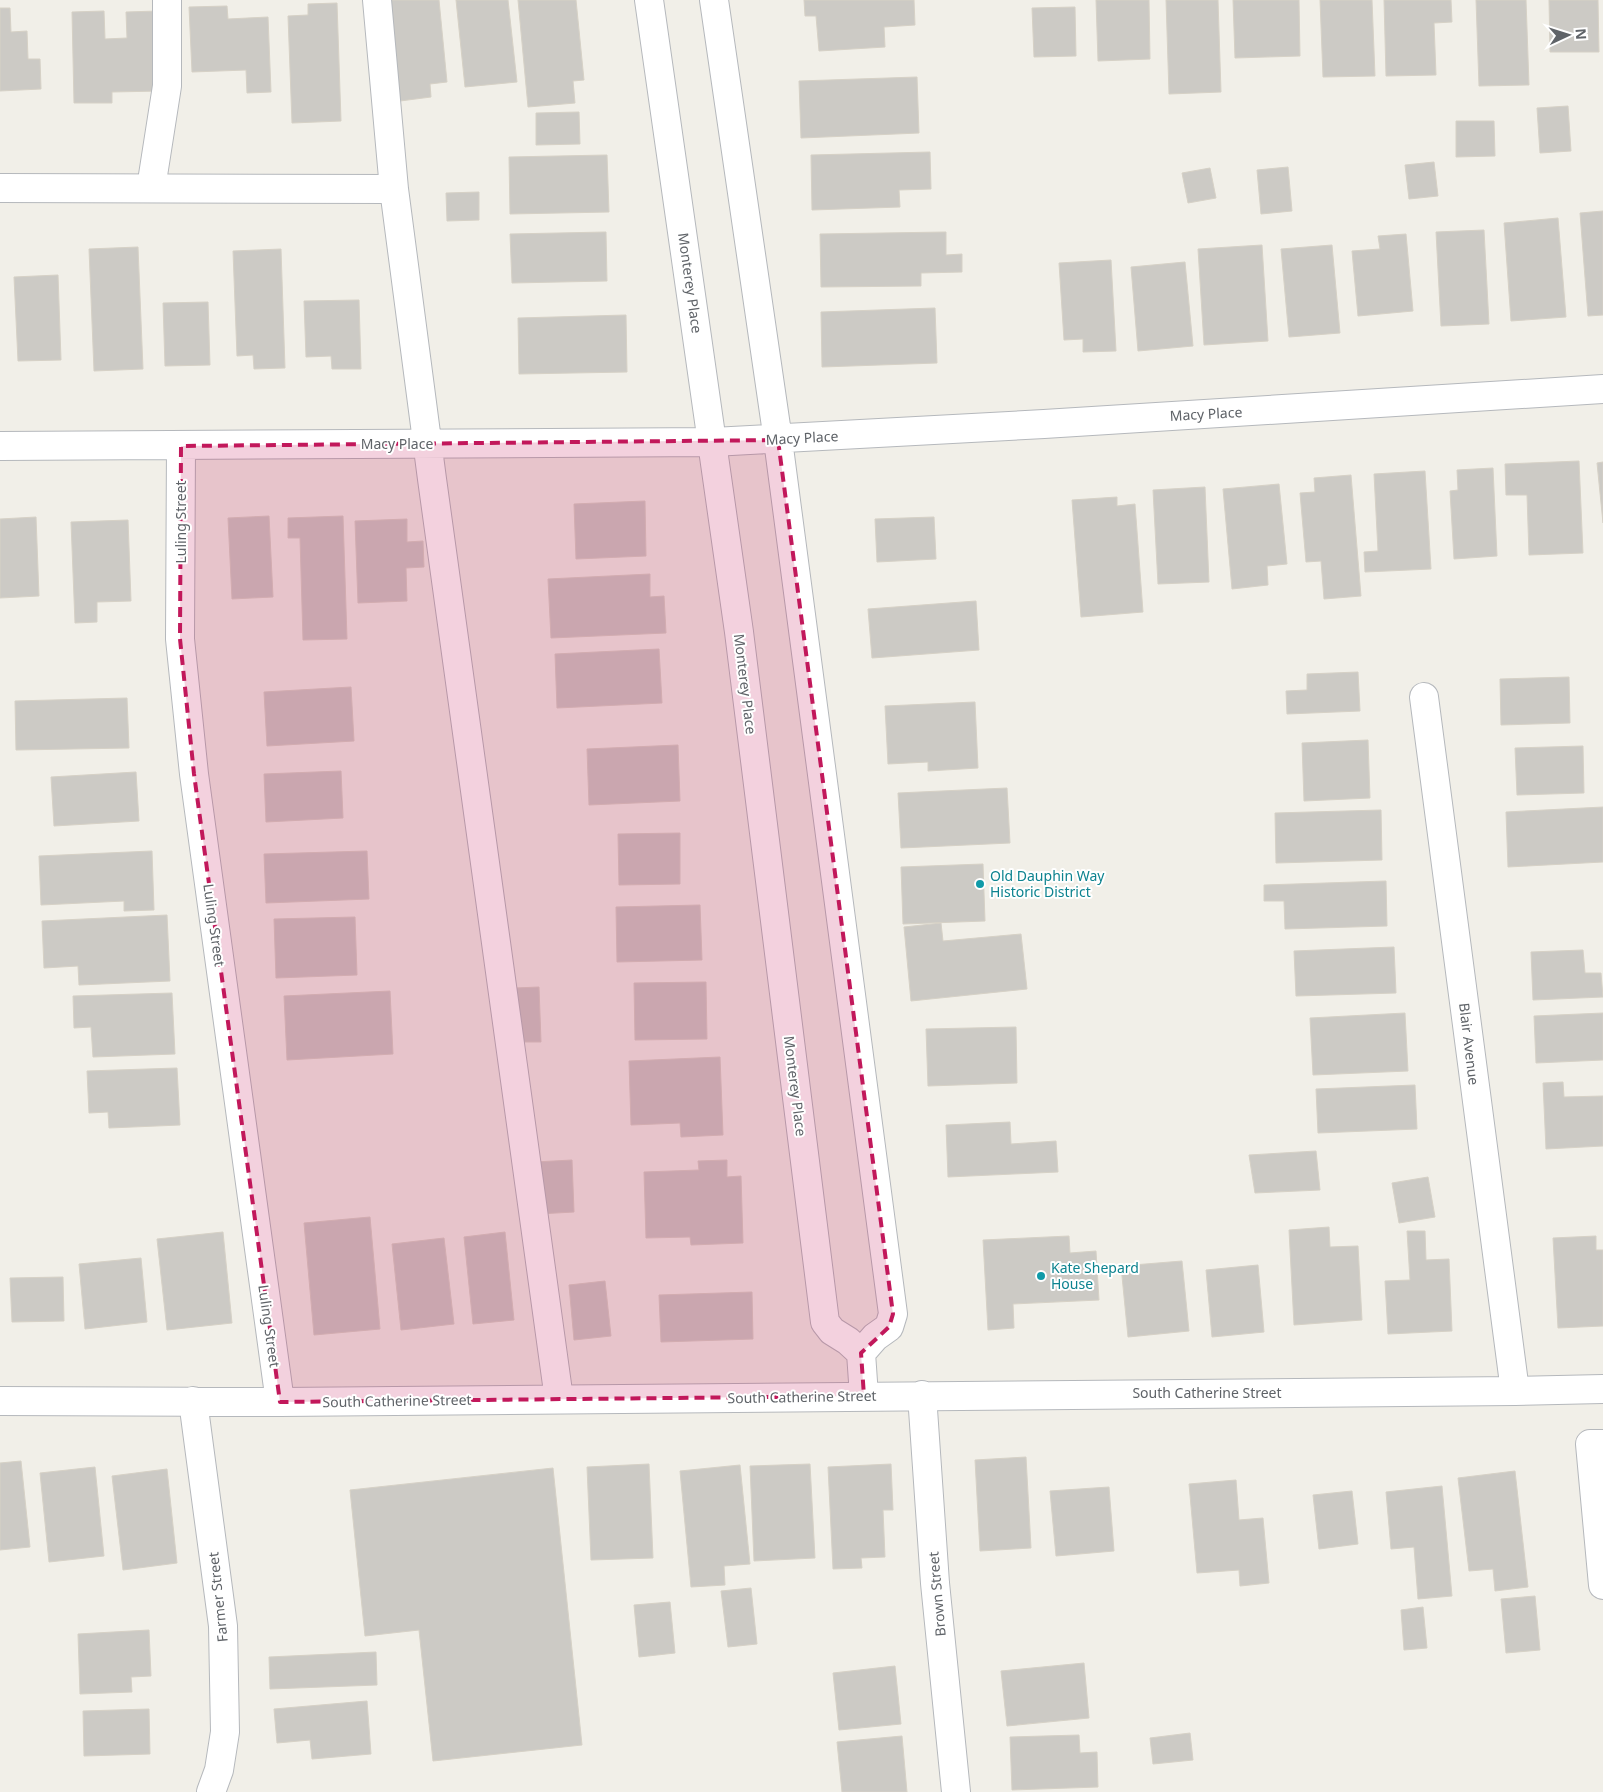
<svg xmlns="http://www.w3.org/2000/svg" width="1603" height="1792" font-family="'Noto Sans',sans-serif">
<rect width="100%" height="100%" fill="#f1efe8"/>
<path fill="#cccac5" stroke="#d6d1c6" d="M389,0h50l8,82 -17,2 1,13 -31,4z
M456,0h52l9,82 -52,5z
M518,0h58l8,80 -11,1 2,22 -47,4z
M804,0h110l1,25 -31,2 1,20 -66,4 -3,-35h-11z
M1096,0h53l1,59 -52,2z
M1166,0h52l3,92 -52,2z
M1233,0h66l1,56 -65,2z
M1320,0h52l3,76 -52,1z
M1384,0h67l1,22 -18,1 2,52 -50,1z
M1476,0h50l3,85 -50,1z
M1549,0h49l1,52h-49z
M337,3l4,118 -49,2 -4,-107 20,-1v-11z
M227,6l1,13 40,-2 3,75 -24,1 -1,-23 -54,2 -3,-65z
M1075,7l1,49 -42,1 -2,-49z
M0,8h10l1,24 16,-1 1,28h12l1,30 -41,2z
M104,11l1,28 22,-1 -1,-26 32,-1 2,80 -48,1v11h-38l-2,-91z
M917,77l2,56 -118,5 -2,-57z
M1568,106l3,45 -31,2 -3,-45z
M579,112l1,32 -44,1v-32z
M1456,121h38l1,35 -39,1z
M930,152l1,37 -32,1 1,17 -88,3 -1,-55z
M607,155l2,57 -99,2 -1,-57z
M1434,162l4,34 -29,3 -4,-34z
M1288,167l4,44 -31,3 -4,-44z
M1210,168l6,30 -28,5 -6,-30z
M479,192v28l-32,1 -1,-28z
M1603,211v104l-15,1 -8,-103z
M1558,218l8,99 -55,4 -7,-98z
M1484,230l5,94 -48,2 -5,-94z
M606,232l1,49 -95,2 -2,-49z
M946,232v23l16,-1v18l-41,1v13l-100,1 -1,-53z
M1406,234l7,77 -55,5 -6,-65 28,-2 -2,-13z
M1262,245l6,96 -64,4 -6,-96z
M1332,245l8,88 -51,4 -8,-88z
M138,247l5,122 -49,2 -5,-122z
M281,249l4,119 -31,1 -1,-14 -16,1 -4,-105z
M1111,260l5,91 -33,1v-13l-19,1 -5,-77z
M1185,262l8,84 -55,5 -7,-84z
M58,275l3,85 -43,1 -4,-84z
M359,300l2,69h-29l-1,-13 -25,1 -2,-56z
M208,302l2,63 -45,1 -2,-63z
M935,308l2,55 -115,4 -1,-55z
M626,315l1,57 -108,2 -1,-56z
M1579,461l4,92 -54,2 -2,-60h-21l-1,-31z
M1603,462v61l-6,-60z
M1493,468l4,88 -43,3 -4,-68 8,-1 -1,-20z
M1425,471l6,98 -66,3 -1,-20 14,-1 -4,-77z
M1351,475l10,121 -37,3 -3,-38 -15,1 -6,-69 15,-1 -1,-14z
M1279,484l8,80 -20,2 1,19 -36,4 -9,-100z
M1205,487l4,95 -51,2 -5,-94z
M1117,497v9l18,-2 8,108 -62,5 -9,-117z
M645,501l1,55 -70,3 -2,-55z
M269,516l4,81 -41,2 -4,-81z
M343,516l4,123 -44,1 -3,-102h-12v-20z
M36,517l3,79 -39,2v-79z
M934,517l2,42 -59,3 -2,-43z
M407,519v23l16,-1 1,26 -18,1 1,33 -49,2 -3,-82z
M128,520l3,81 -34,1v20l-22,1 -4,-101z
M650,574v23l14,-1 2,37 -115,5 -3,-59z
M976,601l3,49 -107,8 -4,-49z
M659,649l3,54 -105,5 -2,-54z
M1358,672l2,39 -73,3 -1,-23 21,-1v-16z
M1569,677l1,46 -69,2 -1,-46z
M351,687l3,54 -87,5 -3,-54z
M127,698l2,50 -113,2 -1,-49z
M975,702l3,66 -50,3v-9l-40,2 -3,-58z
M1368,740l2,58 -66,3 -2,-58z
M678,745l2,56 -91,4 -2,-56z
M1583,746l1,47 -67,2 -2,-47z
M341,771l2,47 -77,4 -2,-48z
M136,772l3,49 -85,5 -3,-49z
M1007,788l3,55 -109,5 -3,-55z
M1603,807v55l-95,5 -2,-55z
M1381,810l1,50 -106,3 -1,-50z
M680,833v51l-61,1 -1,-51z
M152,851l2,59 -30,1v-10l-83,4 -2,-49z
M367,851l2,48 -103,4 -2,-49z
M983,864l2,57 -82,3 -2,-57z
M1386,881l1,45 -102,3 -1,-28h-20v-16z
M700,905l2,55 -85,2 -1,-55z
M167,915l3,66 -91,4 -1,-19 -34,2 -2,-47z
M355,917l2,58 -81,3 -2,-59z
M941,923l2,18 78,-7 6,55 -116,12 -7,-74z
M1394,947l2,46 -100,3 -2,-45z
M1583,950l2,23h16l2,24 -70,3 -2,-48z
M706,982l1,57 -72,1 -1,-57z
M539,987l2,55h-24l-2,-54z
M390,991l3,63 -106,6 -3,-64z
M172,993l3,61 -82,3 -2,-30 -17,1 -1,-32z
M1405,1013l3,58 -95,4 -3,-57z
M1603,1013v47l-67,3 -2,-47z
M1016,1027l1,56 -89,3 -2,-57z
M720,1057l3,78 -42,2 -1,-14 -49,2 -2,-64z
M177,1068l3,57 -71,3 -1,-16 -19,1 -2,-42z
M1563,1082l1,15 39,-1v50l-57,3 -3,-66z
M1415,1085l2,44 -99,4 -2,-44z
M1010,1122l1,22 45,-3 2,31 -110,5 -2,-52z
M1316,1151l4,39 -65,3 -6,-38z
M572,1160l2,52 -36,2 -3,-52z
M727,1160v17l14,-1 2,67 -52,2 -1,-8 -44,1 -2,-66 55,-2 -1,-9z
M1428,1177l7,40 -36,6 -7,-40z
M370,1217l10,112 -66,6 -10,-112z
M1329,1227l1,20 28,-1 4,74 -68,5 -5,-95z
M1407,1231h18l1,29 23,-1 3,72 -64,3 -3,-53 25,-1z
M223,1232l9,91 -65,7 -10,-91z
M505,1232l9,88 -41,4 -9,-87z
M1069,1236l1,17 26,-2 3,49 -86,4 1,24 -26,2 -5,-90z
M1596,1236v14h7v76l-45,2 -5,-90z
M444,1238l10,86 -53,6 -9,-86z
M141,1258l6,64 -62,7 -6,-65z
M1182,1261l7,70 -61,6 -7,-71z
M1258,1265l6,67 -52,5 -6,-67z
M63,1277l1,44 -52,1 -2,-44z
M605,1281l6,55 -37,4 -5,-55z
M752,1292l1,47 -92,3 -2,-47z
M1026,1457l5,91 -51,3 -5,-91z
M21,1461l9,86 -30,3v-87z
M649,1464l4,94 -62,2 -4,-93z
M810,1464l5,94 -61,3 -4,-95z
M891,1464l2,46h-10l2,47 -24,1 1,10 -29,1 -5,-102z
M740,1465l10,99 -26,2 1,19 -34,2 -11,-116z
M95,1467l9,89 -55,6 -9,-89z
M553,1468l29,277 -149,16 -14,-131 -54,6 -15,-146z
M167,1469l10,94 -54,7 -11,-94z
M1515,1471l13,116 -33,4 -2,-22 -24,2 -11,-93z
M1236,1480l3,40 24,-2 6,65 -29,3 -1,-16 -42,3 -8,-89z
M1442,1486l10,110 -34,3 -4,-52 -23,2 -5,-57z
M1109,1487l5,64 -58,5 -6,-65z
M1352,1491l6,53 -39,5 -6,-54z
M751,1588l6,56 -29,3 -7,-56z
M1535,1596l5,54 -34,3 -5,-54z
M670,1602l5,51 -36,4 -5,-52z
M1423,1607l4,41 -23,2 -3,-40z
M149,1630l2,46 -20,1 1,15 -52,2 -2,-60z
M376,1652l1,33 -107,4 -1,-32z
M1084,1663l5,55 -82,8 -6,-55z
M895,1666l6,58 -62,6 -6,-57z
M367,1701l4,53 -59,5 -2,-19 -33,3 -3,-34z
M149,1709l1,45 -66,2 -1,-45z
M1190,1733l3,27 -40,4 -3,-26z
M1079,1735l1,18 17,-1 1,35 -86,3 -2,-53z
M902,1736l5,56h-65l-5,-50z"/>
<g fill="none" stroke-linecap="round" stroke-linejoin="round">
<defs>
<path id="minor" d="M377,0l17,189 38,290 127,920
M649,0l90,632 86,690 7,9 16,10 13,12 3,43
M714,0l64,440 115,874 -4,13 -14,10 -14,16
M0,188l394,1
M151,188l16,-102v-86
M0,446l713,-4 331,-18 559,-35
M181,446l-1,193 14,135 86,628
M1424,697l91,694
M922,1395l13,188 21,209
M0,1401l280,1 1235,-11 88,-2
M193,1401l30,225 2,106 -6,38 -8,22
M1603,1444h-13l13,141"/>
</defs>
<use href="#minor" stroke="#b5b8bc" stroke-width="30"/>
<use href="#minor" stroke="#fff" stroke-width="28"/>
</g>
<path fill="#c2185b" fill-opacity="0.2" stroke="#c2185b" stroke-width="4" stroke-dasharray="10 6" stroke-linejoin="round" d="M778,440l115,874 -4,13 -28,26 3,43 -584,6 -86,-628 -14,-135 1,-193z"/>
<g fill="#0f9aa8" stroke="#fff" stroke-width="2">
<circle cx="980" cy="884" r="5"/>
<circle cx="1041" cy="1276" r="5"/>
</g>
<g text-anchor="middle" stroke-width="4" stroke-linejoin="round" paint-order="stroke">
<g font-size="14" fill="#5f6368" stroke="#fff">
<text transform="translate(690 283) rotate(82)" y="5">Monterey Place</text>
<text transform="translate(1206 414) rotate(-3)" y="5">Macy Place</text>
<text transform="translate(802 438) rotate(-3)" y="5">Macy Place</text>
<text x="397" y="449">Macy Place</text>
<text transform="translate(181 522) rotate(-90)" y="5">Luling Street</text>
<text transform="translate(745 684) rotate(83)" y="5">Monterey Place</text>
<text transform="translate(214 925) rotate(82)" y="5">Luling Street</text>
<text transform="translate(1469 1044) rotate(83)" y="5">Blair Avenue</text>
<text transform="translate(795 1086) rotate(83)" y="5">Monterey Place</text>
<text transform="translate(269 1326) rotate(82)" y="5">Luling Street</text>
<text x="1207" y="1398">South Catherine Street</text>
<text transform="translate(802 1397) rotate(-1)" y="5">South Catherine Street</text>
<text transform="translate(397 1401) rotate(-1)" y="5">South Catherine Street</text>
<text transform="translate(937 1594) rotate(-95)" y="5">Brown Street</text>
<text transform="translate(218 1597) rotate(-96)" y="5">Farmer Street</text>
</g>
<g font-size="14" fill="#0d838f" stroke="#fff" text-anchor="start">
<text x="990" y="881">Old Dauphin Way<tspan x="990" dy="16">Historic District</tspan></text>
<text x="1051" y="1273">Kate Shepard<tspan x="1051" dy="16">House</tspan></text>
</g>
</g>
<g transform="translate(1568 35) rotate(86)" stroke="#ffffff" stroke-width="4" paint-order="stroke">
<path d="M0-4L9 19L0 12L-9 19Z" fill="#5f6368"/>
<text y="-8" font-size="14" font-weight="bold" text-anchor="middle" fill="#5f6368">N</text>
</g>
</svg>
